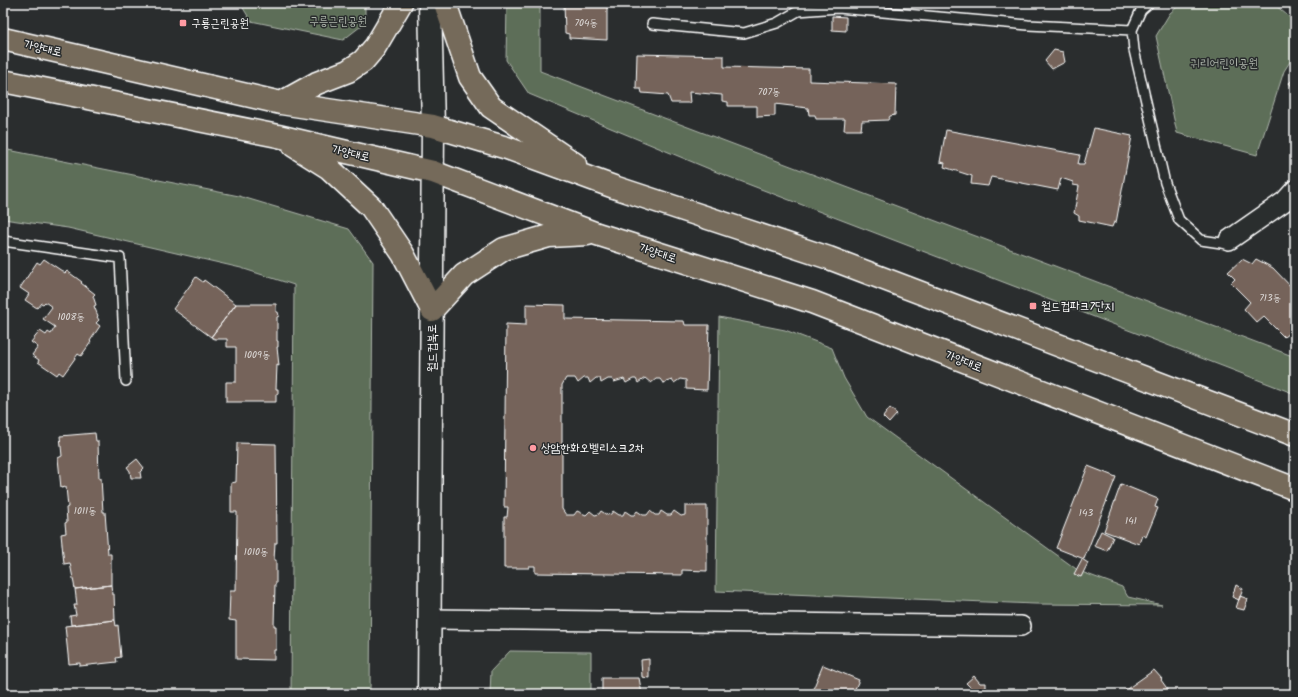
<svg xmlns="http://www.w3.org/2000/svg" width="1298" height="697" font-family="Kalam,'Poor Story',sans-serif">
<rect width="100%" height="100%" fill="#2a2d2e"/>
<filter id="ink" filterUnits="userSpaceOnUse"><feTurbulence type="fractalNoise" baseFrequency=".025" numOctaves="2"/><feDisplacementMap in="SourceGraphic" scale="8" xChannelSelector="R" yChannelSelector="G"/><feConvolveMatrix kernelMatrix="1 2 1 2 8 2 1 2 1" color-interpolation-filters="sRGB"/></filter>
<g filter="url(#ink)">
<path fill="#5d6e58" stroke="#aeb6ac" d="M240,3h125v20l-22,17 -92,-19z
M507,3h33v68l755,286v37l-576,-221 -190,-79 -23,-34z
M1182,3h91l22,19v32l-11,17 -27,84 -80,-22 -21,-97 14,-23z
M3,149l236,47 110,33 24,33 -3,432h-79l3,-409 -53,-17 -173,-40 -65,-9z
M719,317l66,13 47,18 12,30 23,39 212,154 43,16 6,10 34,8 -127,-1 -319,-13z
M510,651l81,1v42h-101l1,-23z"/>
<path fill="#74645a" stroke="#fff" d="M562,3h45v37l-38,-2v-4l-4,-1 -1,-30z
M832,16l14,1v14l-14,-1z
M1054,50l9,2 2,10 -13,7 -7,-8z
M637,54l87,2v11l85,2v12l87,3 -1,31 -5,1 -2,4 -26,1 -1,9h-17l1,-11h-29l-1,-4h-6l-1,-7 -33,-4v12l-18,1v-11h-29v-4l-6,-1v-6l-33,-3 1,11h-19l-3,-8 -26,-2 -1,-4h-5z
M1295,78v17l-2,-3 2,-2 -6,-7z
M1094,128l38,8 -16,87 -2,-1 -2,5 -33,-7v-4l-5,-3 5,-27 -6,-1v-3l-12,-4 -3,12 -67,-13 -3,9 -17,-2 1,-8 -28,-9 1,-4 -5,-1 6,-32 134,25 -2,9h6z
M44,259l21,14 2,-2 15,11 -1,1 14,11 -2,2 3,9 -2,1 4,10 -1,1 2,3 -3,3 4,3 -10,15 1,1 -10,14 -3,-2 -15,21 -4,-3 -2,3 -19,-13 1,-2 -7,-5 6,-8 -7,-5 9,-11 6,4 2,-3 3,2 4,-7 -12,-8 9,-12 -7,-5 -2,2 -2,-1 -4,5 -12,-8 4,-6 -9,-6 17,-26 3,2z
M1242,259l10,5 4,-5 17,9 22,23 -1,48 -5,-6 -5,4 -20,-20 -7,6 -13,-14 6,-7 -19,-19 4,-4 -7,-7z
M196,277l7,5 1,-2 32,24 -25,33 -38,-28z
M236,304h40v8h2l1,4 -2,1v24h1v6h-1l2,19 -2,-1 -1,24h2v5h-2v8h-50v-20h10v-35h-9v-8h-12l-4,-2z
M526,304l39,1v14l119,2 1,4h24l-2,65 -21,-1v-9l-6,-1 -6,4 -2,-3 -9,3 -3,-4h-4l-5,4 -6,-5 -7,5 -2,-4h-3l-7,4 -2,-4 -10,3 -2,-3h-4l-7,4 -1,-5h-4l-6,5 -2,-5h-4l-6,5 -3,-5h-9l-4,7v124l4,6h8l3,-4 9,4 4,-4 5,4 4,-1 2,-3 6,4 4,-1 2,-3 6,4h4l2,-4 6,4h3l3,-4 6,4h4l3,-4 5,4h4l2,-4 6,4h4l3,-4 7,5 4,-1v-9h22v65l-25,-1v5l-147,-2v-7h-6v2h-25v-51h3l1,-10h-4l2,-183 20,1z
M890,408l7,6 -8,9 -6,-6z
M95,433l1,8h2l1,37h2l2,34h2l3,42h3v31l-36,4 -5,-26 -6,1 -3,-30 5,-1 -1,-10 2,-1 -1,-14 2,-1 -2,-20 -5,1 -3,-30 4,-2 -2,-20z
M237,443l39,1 1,99h-2l-1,17h2v24h-1l-1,42h2v24h-2v10l-38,-1v-38l-7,-1 1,-29h6l1,-79h-6v-29l5,-1z
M137,459l7,9 -4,4 1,6h-10l-1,-7 -3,-4z
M1088,466l28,11 -32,82 -28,-11z
M1121,484l37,15 -3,8 3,1 -12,29 -4,-2 -3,9 -35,-13z
M1101,531l12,6 -6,14 -13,-5z
M1082,559l6,4 -7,14 -7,-3z
M111,585l1,9h2l1,26 -44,5 -1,-9 6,-1 -2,-10h3l-2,-16z
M1236,585l7,4 -4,11 -7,-3z
M1240,596l8,3 -4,11 -8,-2z
M115,620l1,6 2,-1 3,32 -5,1 1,4 -37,4v-3l-11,1 -4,-38z
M649,659v19l-7,-1 -1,-17z
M823,665l36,15 -4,9 2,1 -2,4h-44z
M1154,670l8,9 -1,1 10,14h-45l-2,-3z
M974,676l6,7h6v11h-14v-5l-6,-6z
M602,678h37l3,16h-40z"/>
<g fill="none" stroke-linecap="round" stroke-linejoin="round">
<defs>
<path id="lane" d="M1149,3l-8,7 -9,20 2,20 31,133 14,37 22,20 27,4
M652,24l92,9 33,-10 21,-12 40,-3 190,17 104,5
M3,241l117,17 6,123"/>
<path id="street" d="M1229,240l56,-39 10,-11
M430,619l591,7"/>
<path id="secondary" d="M429,694l4,-568 -3,-123"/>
<path id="primary" d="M445,3l25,74 21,30 84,57
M3,39l278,64 152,23 74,22 107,39 215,71 466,177
M3,81l275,55 155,36 164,62 215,68 483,187
M281,103l36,-20 31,-12 15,-10 12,-14 26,-44
M294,146l35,22 42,39 32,47 29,56 32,-35 40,-26 45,-13 39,-2"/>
</defs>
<use href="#lane" stroke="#fff" stroke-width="12"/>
<use href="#street" stroke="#fff" stroke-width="22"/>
<use href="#secondary" stroke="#fff" stroke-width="25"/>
<use href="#primary" stroke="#fff" stroke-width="25"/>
<use href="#lane" stroke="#2a2d2e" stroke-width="9"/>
<use href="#street" stroke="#2a2d2e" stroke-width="19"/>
<use href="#secondary" stroke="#2a2d2e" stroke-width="22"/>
<use href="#primary" stroke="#746a5a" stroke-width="22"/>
</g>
</g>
<g fill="#ff9aa2" stroke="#2a2d2e" stroke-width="1.5">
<rect x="179" y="19" width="8" height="8" rx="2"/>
<rect x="1029" y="302" width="8" height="8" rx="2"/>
<circle cx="533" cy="448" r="4"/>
</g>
<g text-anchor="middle" stroke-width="3" stroke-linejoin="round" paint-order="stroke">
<g font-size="10" fill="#dcd8d6">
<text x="586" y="26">704동</text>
<text x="769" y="95">707동</text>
<text x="1270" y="301">713동</text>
<text x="71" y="320">1008동</text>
<text x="257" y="358">1009동</text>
<text x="85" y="514">1011동</text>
<text x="1086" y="516">143</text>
<text x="1131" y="524">141</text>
<text x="256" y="555">1010동</text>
</g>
<g font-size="12" fill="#aeb6ac" stroke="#2a2d2e">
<text x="338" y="25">구릉근린공원</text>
<text x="1224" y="67">귀리어린이공원</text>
</g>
<g font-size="12" fill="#fff" stroke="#2a2d2e" text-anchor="start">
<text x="191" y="27">구룡근린공원</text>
<text x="1041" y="310">월드컵파크7단지</text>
<text x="541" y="452">상암한화오벨리스크2차</text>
</g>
<g font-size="12" fill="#fff" stroke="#2a2d2e">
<text transform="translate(43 48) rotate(13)" y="4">가양대로</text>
<text transform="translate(351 153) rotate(13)" y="4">가양대로</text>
<text transform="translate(658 253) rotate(18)" y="4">가양대로</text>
<text transform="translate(432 348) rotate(-90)" y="4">월드컵북로</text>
<text transform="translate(964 361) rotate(21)" y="4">가양대로</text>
</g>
</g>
<rect width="1298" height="697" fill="none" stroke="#2a2d2e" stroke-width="16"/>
<rect x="8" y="8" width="1282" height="681" fill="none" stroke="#fff" stroke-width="1.5" filter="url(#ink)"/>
</svg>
